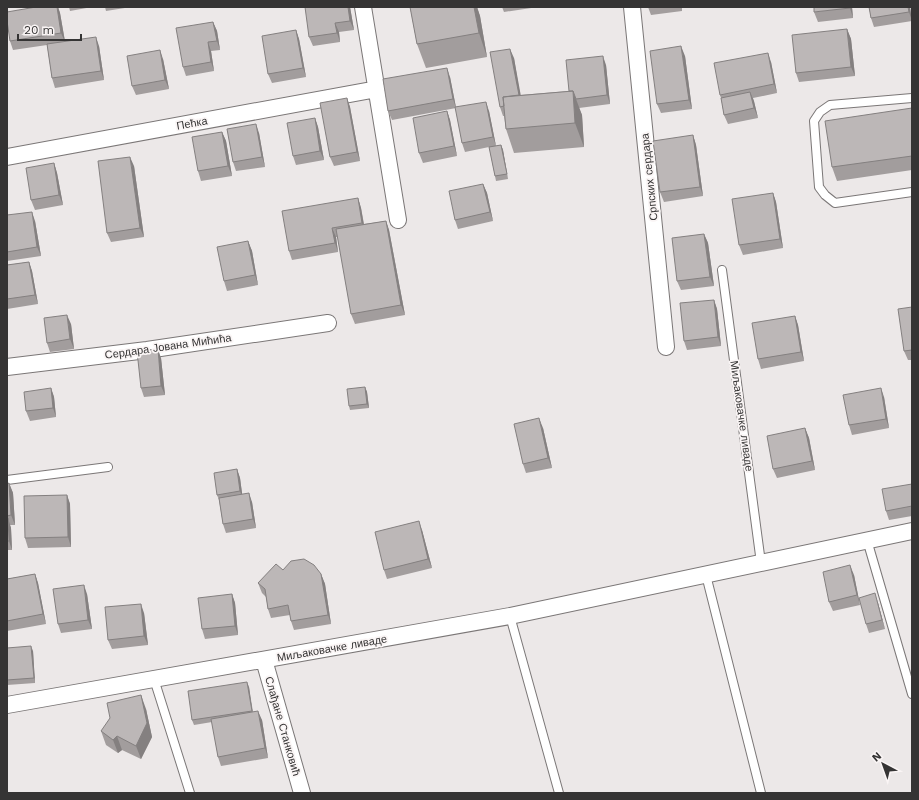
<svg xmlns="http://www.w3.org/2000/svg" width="919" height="800" font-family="'Work Sans',sans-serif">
<rect width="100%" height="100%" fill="#ece8e8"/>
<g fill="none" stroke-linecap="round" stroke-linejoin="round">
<defs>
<path id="lane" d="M912,98l-82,7 -10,7 -6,9 5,66 6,8 10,8 77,-11
M722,270l39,293
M7,480l101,-13
M867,540l45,154
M706,575l55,218
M510,616l49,177
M154,679l36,114"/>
<path id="street" d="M363,7l35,213
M632,7l34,340
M7,157l370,-68
M7,367l140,-17 181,-27
M264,660l38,133
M7,705l503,-89 402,-85"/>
</defs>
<use href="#lane" stroke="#7b7777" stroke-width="10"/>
<use href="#street" stroke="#7b7777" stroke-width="18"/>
<use href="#lane" stroke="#fff" stroke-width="8"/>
<use href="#street" stroke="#fff" stroke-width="16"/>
</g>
<path fill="#a29d9d" d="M36,7h22l2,6 5,28 34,5 5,34 -49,8 -3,-10 -5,-33 -34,5 -3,-9z
M69,7h23l-22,4z
M105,7h26l-25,4z
M350,7l4,23 -15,2 1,10 -27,4 -4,-9z
M410,7h67l3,9 7,41 -61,11 -9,-24z
M502,7h36l-34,5z
M648,7h34v4l-31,4z
M852,7l1,11 -35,4 -4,-10z
M869,7h41l2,14 -38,6 -3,-9z
M213,22l4,9 3,19 -9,1 3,20 -28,5 -3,-9z
M847,29l4,10 4,37 -56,6 -3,-9z
M296,30l3,9 7,38 -34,6 -4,-9z
M685,56l7,53 -31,4 -4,-9z
M514,58l6,37 49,-4 37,-26 4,39 -31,4 3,7 2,32 -70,6 -8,-24 -2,-13h-1l-3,-9z
M163,59l6,30 -33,6 -4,-9z
M771,62l6,31 -24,5 5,20 -30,6 -4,-9 -3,-17 -1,-3z
M450,77l6,30 33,4 7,35 5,-1 2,5 5,29 -12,2 -1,-5 -6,-29 -24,5 -3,-9 -6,-35 -64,12 -4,-9z
M347,98l3,9 10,54 -26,5 -4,-9z
M912,108v62l-75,11 -5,-14z
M447,111l3,9 7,36 -34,7 -4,-10z
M315,118l3,9 6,33 -28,5 -3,-9z
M222,132l4,9 6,35 -31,5 -3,-10z
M259,133l6,34 -29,4 -3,-9z
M693,135l3,10 7,51 -39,6 -4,-10z
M54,163l3,10 6,32 -28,5 -4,-10z
M134,166l10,71 -33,5 -4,-9z
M483,184l4,9 6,28 -35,8 -3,-9z
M773,193l3,9 7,46 -40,7 -4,-10z
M358,198l3,10 3,16 22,-3 3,9 16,85 -50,9 -4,-10 -13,-77h-2l2,15 -46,8 -3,-9z
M7,215l28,6 6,35 -34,5z
M704,234l4,9 6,43 -33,4 -4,-9z
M248,241l4,10 6,34 -31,6 -3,-10z
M29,262l3,9 6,33 -31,5v-44z
M714,300l3,9 4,37 -34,4 -3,-9z
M912,307v53h-4l-4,-9z
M795,316l3,9 6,36 -43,8 -3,-10z
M71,324l3,25 -24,3 -3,-9z
M161,358l4,37 -21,2 -3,-9z
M365,387l2,5 2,16 -19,2 -1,-4z
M51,388l3,9 2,20 -26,4 -4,-10z
M884,397l5,31 -37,7 -3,-10z
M543,428l9,40 -26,5 -3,-9z
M805,428l4,10 6,32 -38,8 -4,-9z
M237,469l3,9 2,16 10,8 4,26 -30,5 -3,-9 -4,-24 -2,-5z
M9,483l4,10 2,32h-5l1,3 1,22h-5v-66z
M912,484v32l-23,4 -3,-9z
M67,495l3,9 1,43 -43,1 -3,-10z
M422,530l10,38 -45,11 -3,-9z
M283,570l38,4 4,10 6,40 -37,6 -3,-9 -1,-6 -19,3 -3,-9 -2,-12 -4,-4 -4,-10z
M35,574l3,9 8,41 -39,7v-52z
M854,575l6,30 -27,6 -4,-9z
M87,594l5,35 -31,4 -3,-9z
M232,594l3,9 3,32 -33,4 -3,-10z
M878,603l7,26 -16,4 -3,-9z
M144,613l4,32 -36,4 -4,-9z
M7,648l26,3 2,32 -28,2z
M249,687l4,25 9,8 6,38 -47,8 -3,-9 -6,-35 -18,3 -2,-5z
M146,709l6,28 -11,22 -19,-9 -4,3 -12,-8 -5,-14z"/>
<path fill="#848080" d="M57,7h1l2,6 5,29 -4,-9z
M348,7h2l4,23 -4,-9z
M474,7h3l3,9 7,41 -8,-24z
M850,7h2l1,11 -3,-10z
M908,7h2l2,14 -3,-9z
M213,22l4,9 3,19 -3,-9z
M335,23l4,9 1,10 -3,-9z
M847,29l4,10 4,37 -4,-9z
M296,30l3,9 7,38 -3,-9z
M96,37l3,9 5,34 -3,-9z
M208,42l3,9 3,20 -3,-9z
M681,46l4,10 7,53 -3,-9z
M510,49l4,9 10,55 -4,-10z
M160,50l3,9 6,30 -4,-9z
M768,53l3,9 6,31 -3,-9z
M603,56l3,9 4,39 -3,-9z
M447,68l3,9 6,31 -3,-9z
M573,91l9,24 2,32 -9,-24z
M750,92l4,9 4,17 -4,-10z
M347,98l3,9 10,54 -3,-9z
M486,102l3,9 7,35 -3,-9z
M447,111l3,9 7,36 -3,-10z
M315,118l3,9 6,33 -4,-9z
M256,124l3,9 6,34 -3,-10z
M222,132l4,9 6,35 -4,-10z
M693,135l3,10 7,51 -3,-9z
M501,145l2,5 5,29 -1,-5z
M130,157l4,9 10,71 -4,-9z
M54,163l3,10 6,32 -4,-10z
M483,184l4,9 6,28 -3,-9z
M773,193l3,9 7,46 -3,-9z
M358,198l3,10 4,24 -3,-9z
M32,212l3,9 6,35 -4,-9z
M386,221l3,9 16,85 -4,-10z
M332,228l4,9 2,15 -3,-9z
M704,234l4,9 6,43 -4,-9z
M248,241l4,10 6,34 -3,-10z
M29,262l3,9 6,33 -3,-9z
M714,300l3,9 4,37 -3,-9z
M67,315l4,9 3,25 -4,-10z
M795,316l3,9 6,36 -3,-9z
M158,349l3,9 4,37 -4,-9z
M365,387l2,5 2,16 -2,-4z
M51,388l3,9 2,20 -3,-9z
M881,388l3,9 5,31 -3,-9z
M539,418l4,10 9,40 -4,-10z
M805,428l4,10 6,32 -3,-9z
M237,469l3,9 3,22 -3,-9z
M9,483l4,10 2,32 -4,-10z
M249,493l3,9 4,26 -3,-9z
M67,495l3,9 1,43 -3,-10z
M8,518l3,10 1,22 -3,-9z
M419,521l3,9 10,38 -4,-9z
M850,565l4,10 6,30 -3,-10z
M35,574l3,9 8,41 -3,-10z
M321,574l4,10 6,40 -3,-9z
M84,585l3,9 5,35 -4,-9z
M875,593l3,10 7,26 -3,-9z
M232,594l3,9 3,32 -3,-9z
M141,604l3,9 4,32 -4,-9z
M31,646l2,5 2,32 -1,-5z
M247,682l2,5 4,29 -1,-5z
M141,695l5,14 6,28 -11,22 -5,-13z
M258,711l4,9 6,38 -3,-10z
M117,736l5,14 -4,3 -5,-13z"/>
<path fill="#bcb7b7" stroke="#848080" d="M36,7h21l4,26 -51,8 -3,-20v-9z
M305,7h43l2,14 -15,2 2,10 -28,4z
M410,7h64l5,26 -62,11z
M814,7h36v1l-36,4z
M869,7h39l1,5 -38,6z
M213,22l4,19 -9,1 3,20 -28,5 -7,-39z
M847,29l4,38 -55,6 -4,-38z
M296,30l7,38 -35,6 -6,-38z
M96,37l5,34 -49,7 -5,-34z
M681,46l8,54 -32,4 -7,-53z
M510,49l9,46 -16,2 1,9 -4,1 -10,-55z
M160,50l5,30 -33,6 -5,-30z
M768,53l6,31 -54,11 -6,-32z
M603,56l4,39 -31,4 -3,-8h-4l-3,-31z
M447,68l6,31 -65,12 -5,-32z
M573,91l2,32 -69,6 -3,-32z
M750,92l4,16 -30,7 -3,-17z
M347,98l10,54 -27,5 -10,-54z
M486,102l7,35 -31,6 -7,-36z
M912,108v48l-80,11 -7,-46z
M447,111l7,35 -35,7 -6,-35z
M315,118l5,33 -27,5 -6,-33z
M256,124l6,33 -29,5 -6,-33z
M222,132l6,34 -30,5 -6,-34z
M693,135l7,52 -40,5 -7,-51z
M501,145l6,29 -12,2 -6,-29z
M130,157l10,71 -33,5 -9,-72z
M54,163l5,32 -28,5 -5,-32z
M483,184l7,28 -35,8 -6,-29z
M773,193l7,46 -41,6 -7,-46z
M358,198l4,25 -30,5 3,15 -46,8 -7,-40z
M32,212l5,35 -30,5v-37z
M386,221l15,84 -50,9 -15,-85z
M704,234l6,43 -33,4 -5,-43z
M248,241l7,34 -31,6 -7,-34z
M29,262l6,33 -28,4v-34z
M714,300l4,37 -34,4 -4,-38z
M912,307v43l-8,1 -6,-42z
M67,315l3,24 -23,4 -3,-25z
M795,316l6,36 -43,7 -6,-36z
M158,349l3,37 -20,2 -4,-37z
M365,387l2,17 -18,2 -2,-17z
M51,388l2,20 -27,3 -2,-19z
M881,388l5,31 -37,6 -6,-30z
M539,418l9,40 -25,6 -9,-40z
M805,428l7,33 -39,8 -6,-33z
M237,469l3,22 -23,4 -3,-22z
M9,483l2,32 -4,1v-32z
M912,484v22l-26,5 -4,-22z
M249,493l4,26 -30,5 -4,-26z
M67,495l1,42 -43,1 -1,-42z
M8,518l1,23h-2v-22z
M419,521l9,38 -44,11 -9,-38z
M304,559l10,6 7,9 7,41 -37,6 -3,-16 -20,4 -3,-20 -7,-6 18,-19 7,6 8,-9z
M850,565l7,30 -28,7 -6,-30z
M35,574l8,40 -36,7v-42z
M84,585l4,35 -30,4 -5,-35z
M875,593l7,27 -16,4 -7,-26z
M232,594l3,32 -33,3 -4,-31z
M141,604l3,32 -36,4 -3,-33z
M31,646l3,32 -27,2v-32z
M247,682l5,29 -60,9 -4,-29z
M141,695l6,28 -11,23 -19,-10 -4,4 -12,-9 9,-13 -3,-15z
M258,711l7,37 -47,9 -7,-38z"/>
<g text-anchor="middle" stroke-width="3.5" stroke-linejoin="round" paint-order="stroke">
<g font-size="11" fill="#353434" stroke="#faf5f5">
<text transform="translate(192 123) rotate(-10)" y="4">Пећка</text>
<text transform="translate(649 177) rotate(-96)" y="4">Српских сердара</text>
<text transform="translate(168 346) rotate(-8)" y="4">Сердара Јована Мићића</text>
<text transform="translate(742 416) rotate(82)" y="4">Миљаковачке ливаде</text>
<text transform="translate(332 648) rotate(-10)" y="4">Миљаковачке ливаде</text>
<text transform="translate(283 726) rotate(74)" y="4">Слађане Станковић</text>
</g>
</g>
<rect width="919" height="800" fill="none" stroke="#353434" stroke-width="16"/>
<g transform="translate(883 764) rotate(319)" stroke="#faf5f5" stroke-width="3" paint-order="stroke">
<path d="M0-3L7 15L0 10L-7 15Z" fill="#353434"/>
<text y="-6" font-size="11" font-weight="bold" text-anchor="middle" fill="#353434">N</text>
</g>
<path d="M18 34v6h63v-6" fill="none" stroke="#353434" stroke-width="2"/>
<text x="24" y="34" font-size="12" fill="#353434" stroke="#faf5f5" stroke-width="3" paint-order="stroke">20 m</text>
</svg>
